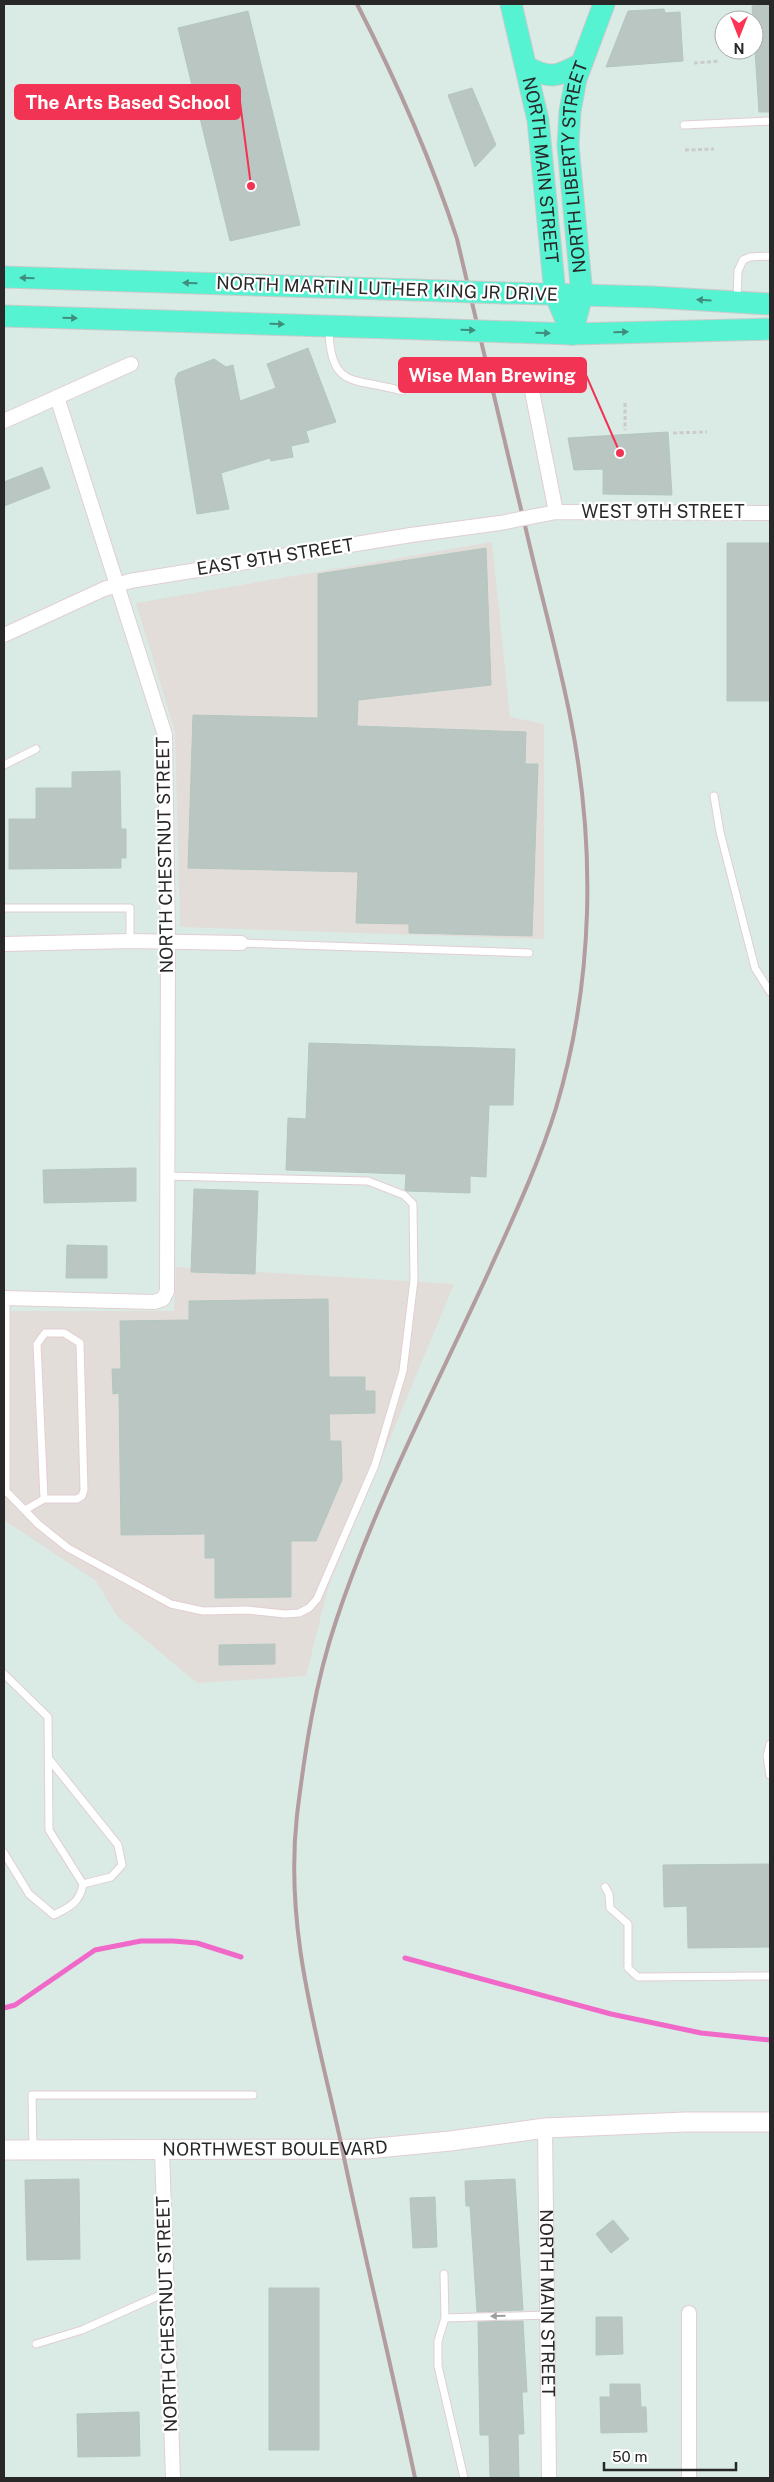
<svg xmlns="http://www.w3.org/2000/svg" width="774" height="2482" font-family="'Public Sans',sans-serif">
<rect width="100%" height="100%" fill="#d9ebe4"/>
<path fill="#e3ddda" d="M492,542l18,175 34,7v215l-364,-12 -5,-195 -39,-129z
M176,1267l278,17 -126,304 -22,88 -109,7 -80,-67 -21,-35 -92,-61v-209h170z"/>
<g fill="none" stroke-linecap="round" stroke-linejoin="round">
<path stroke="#f069c9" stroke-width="5" d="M405,1958l206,56 90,19 69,7
M4,2008l11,-3 80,-55 46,-9h32l24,2 44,14"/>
</g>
<path fill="#b9c6c1" stroke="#b3c6c0" d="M769,4l1,108h-11l-7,-106z
M664,9l1,4 15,-1 3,49 -77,6 22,-56z
M248,11l52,214 -70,16 -52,-213z
M472,88l24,57 -21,22 -27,-72z
M308,348l28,74 -30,9 3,11 -18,4 2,11 -22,4 -1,-3 -49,15 8,36 -32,5 -22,-135 3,-6 36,-14 12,8 7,-2 7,36 36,-13 -9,-24z
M668,432l4,63 -69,-1v-25l-29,1 -6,-32z
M42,467l8,21 -46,18v-24z
M727,543h43v158h-43z
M486,548l5,137 -133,15 -1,26 169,6 -1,32h13l-6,172 -123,-3v-9l-53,-1 2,-51 -170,-4 5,-153 125,3v-144z
M120,771l1,58h5v29h-5v10l-112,1v-50h27v-31h36v-16z
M309,1043l206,6 -2,56h-24l-3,72 -16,-1v17l-63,-2 -2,-1 1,-16 -120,-4 2,-52 18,1z
M136,1168v33l-92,2 -1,-33z
M194,1189l64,2 -3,83 -64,-2z
M67,1245l40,1v32h-41z
M328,1299l1,78h36v14h10v22l-46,1 1,27h11l1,39 -26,61h-25v56l-76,1v-40h-10v-24l-84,1 -2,-142 -6,1 -1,-25h9l-1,-48 69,-1v-19z
M275,1644v20l-56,1v-20z
M770,1864v83l-82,1 -1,-42 -23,1 -1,-42z
M79,2179l1,80 -53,1 -2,-80z
M515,2179l8,131 -46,2 -7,-106h-4l-1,-25z
M435,2197l2,50 -24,1 -3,-50z
M613,2220l16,19 -18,14 -15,-19z
M269,2288h50v162h-50z
M596,2317h26l1,37 -27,1z
M523,2321l4,71h-5l2,42h-6l1,44h-29l-1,-43h-9l-2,-113z
M610,2384h30l1,23h5l1,25 -46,1 -1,-36h10z
M139,2412l1,44 -62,1 -1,-43z"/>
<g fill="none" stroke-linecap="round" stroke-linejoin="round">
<defs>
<path id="lane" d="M684,125l86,-4
M737,299l1,-28 5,-11 7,-3 20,-1
M329,329c1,62 27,48 73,62
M4,765l32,-16
M714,796l6,36 35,136 15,24
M4,908h126v33
M241,943l288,10
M6,1298v193
M4,1489l34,35 30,24 103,56 32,7 44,-1 38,4 14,-1 10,-5 8,-9 58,-134 28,-94 11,-91 -1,-76 -9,-9 -36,-14 -201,-5
M25,1510l19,-11h33l5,-3 2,-6 -4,-147 -16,-10h-19l-8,11 7,155
M4,1674l44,43 1,113 34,54c-3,19 -14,23 -29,31l-25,-21 -25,-41
M770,1744l-3,12 3,19
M49,1759l69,86 4,20 -11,12 -28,7
M605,1887l4,7 1,14 18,16v44l10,9 132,-1
M33,2150l-1,-55h221
M444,2274l1,44 -7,23v25l26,112
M445,2318l102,-3
M36,2344l46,-14 85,-38"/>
<g id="street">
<path d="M532,391l24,121"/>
<path d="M4,421l127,-57"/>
<path d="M546,514l10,-2 214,1"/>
<path d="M4,635l100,-46 26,-8 281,-46 89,-12"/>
<path d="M4,944l126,-3 111,2"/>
<path d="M4,1298l150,4 9,-3 4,-8 1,-349 -3,-207 -108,-338"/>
<path id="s1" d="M545,2128l4,350"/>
<path d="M162,2151l11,327"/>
<path d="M689,2478v-165"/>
</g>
<g id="secondary">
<path id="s2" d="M4,2150l362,-1 84,-8 95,-13 140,-6h85"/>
</g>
<g id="primary">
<path id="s3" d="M511,4l27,116 17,174 17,40"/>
<path d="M527,67c24,13 31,9 54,-3"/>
<path d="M4,277l410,13"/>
<path d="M504,293l148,4 118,7"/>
<path d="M4,316l419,13"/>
<path d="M513,332l59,2 198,-5"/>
<path id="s4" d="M572,334l10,-39 -14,-150 2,-34 6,-32 28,-75"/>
</g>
</defs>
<use href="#lane" stroke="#e2ced2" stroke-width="9"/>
<use href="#street" stroke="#e2ced2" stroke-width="16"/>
<use href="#secondary" stroke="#e2ced2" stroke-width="21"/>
<use href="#primary" stroke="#cbcbcb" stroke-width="23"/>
<path stroke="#cbcbcb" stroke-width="3" stroke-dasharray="4 2.5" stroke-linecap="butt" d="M694,63l26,-2
M685,150l29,-1
M625,403v27
M673,433l34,-1"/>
<use href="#lane" stroke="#fff" stroke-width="7"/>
<use href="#street" stroke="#fff" stroke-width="14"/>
<use href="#secondary" stroke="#fff" stroke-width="19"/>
<use href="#primary" stroke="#56f3d2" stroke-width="21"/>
<path stroke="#b39c9f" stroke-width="4" d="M357,4c40,78 73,152 100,235 24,99 46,197 70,295 14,61 31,121 43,182 26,129 24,265 -14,392 -17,55 -42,108 -66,161 -53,116 -114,231 -154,352 -21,62 -31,129 -39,194 -13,117 21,221 45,333 23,111 50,220 73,330"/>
<defs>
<path id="street-bridge" d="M500,523l46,-9"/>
<path id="primary-bridge" d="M414,290l90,3
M423,329l90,3"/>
</defs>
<use href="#street-bridge" stroke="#e2ced2" stroke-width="16" stroke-linecap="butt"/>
<use href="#primary-bridge" stroke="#cbcbcb" stroke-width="23" stroke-linecap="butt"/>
<use href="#street-bridge" stroke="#fff" stroke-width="14"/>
<use href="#primary-bridge" stroke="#56f3d2" stroke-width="21"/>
</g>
<defs><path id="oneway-solid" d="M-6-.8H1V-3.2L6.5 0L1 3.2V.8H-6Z" transform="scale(1.25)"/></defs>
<g fill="#3f8e7d">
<use href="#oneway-solid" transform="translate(27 278) rotate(-178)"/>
<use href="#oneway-solid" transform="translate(190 283) rotate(-178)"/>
<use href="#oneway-solid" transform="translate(704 300) rotate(-177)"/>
<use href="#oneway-solid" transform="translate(70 318) rotate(2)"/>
<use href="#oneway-solid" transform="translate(277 324) rotate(2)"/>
<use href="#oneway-solid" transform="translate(468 330) rotate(2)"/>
<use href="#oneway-solid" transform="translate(621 332) rotate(-1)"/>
<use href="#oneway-solid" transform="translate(543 333) rotate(2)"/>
</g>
<use fill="#9e9e9e" href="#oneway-solid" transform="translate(498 2316) rotate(179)"/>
<g text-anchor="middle" stroke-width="4.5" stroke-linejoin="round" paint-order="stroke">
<g font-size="18" fill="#282828" stroke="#fff">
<text dy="6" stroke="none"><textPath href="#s4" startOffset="169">NORTH LIBERTY STREET</textPath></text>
<text dy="6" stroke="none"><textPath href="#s3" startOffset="169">NORTH MAIN STREET</textPath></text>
<text transform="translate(387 289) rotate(2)" y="6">NORTH MARTIN LUTHER KING JR DRIVE</text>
<text x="663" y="518">WEST 9TH STREET</text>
<text transform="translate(275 557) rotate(-9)" y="6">EAST 9TH STREET</text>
<text transform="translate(165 855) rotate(-91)" y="6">NORTH CHESTNUT STREET</text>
<text dy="6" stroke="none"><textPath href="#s2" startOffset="271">NORTHWEST BOULEVARD</textPath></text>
<text dy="6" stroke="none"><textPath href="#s1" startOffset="175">NORTH MAIN STREET</textPath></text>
<text transform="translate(167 2314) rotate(-92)" y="6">NORTH CHESTNUT STREET</text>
</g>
</g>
<path fill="none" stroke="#f23353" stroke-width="2" d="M251 186L240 102M620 453L586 375"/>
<g fill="#f23353" stroke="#fff" stroke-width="2">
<circle cx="251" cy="186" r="5"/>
<circle cx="620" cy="453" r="5"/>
</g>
<g fill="#f23353" stroke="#f23353" stroke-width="2">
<rect x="15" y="85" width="225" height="34" rx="5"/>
<rect x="399" y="358" width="187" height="34" rx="5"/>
</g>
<g font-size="19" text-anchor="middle" font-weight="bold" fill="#fff">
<text x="128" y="109">The Arts Based School</text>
<text x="492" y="382">Wise Man Brewing</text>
</g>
<rect width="774" height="2482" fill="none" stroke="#282828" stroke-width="10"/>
<g transform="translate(739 35) rotate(180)"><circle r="24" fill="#ffffff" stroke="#a9a9a9"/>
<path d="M0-4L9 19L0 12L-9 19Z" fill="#fd3455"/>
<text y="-8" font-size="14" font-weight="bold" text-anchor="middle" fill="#282828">N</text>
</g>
<path d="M604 2462v8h132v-8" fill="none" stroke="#282828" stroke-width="2.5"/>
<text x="612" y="2462" font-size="15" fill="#282828" stroke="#ffffff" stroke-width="4" paint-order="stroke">50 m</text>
</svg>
